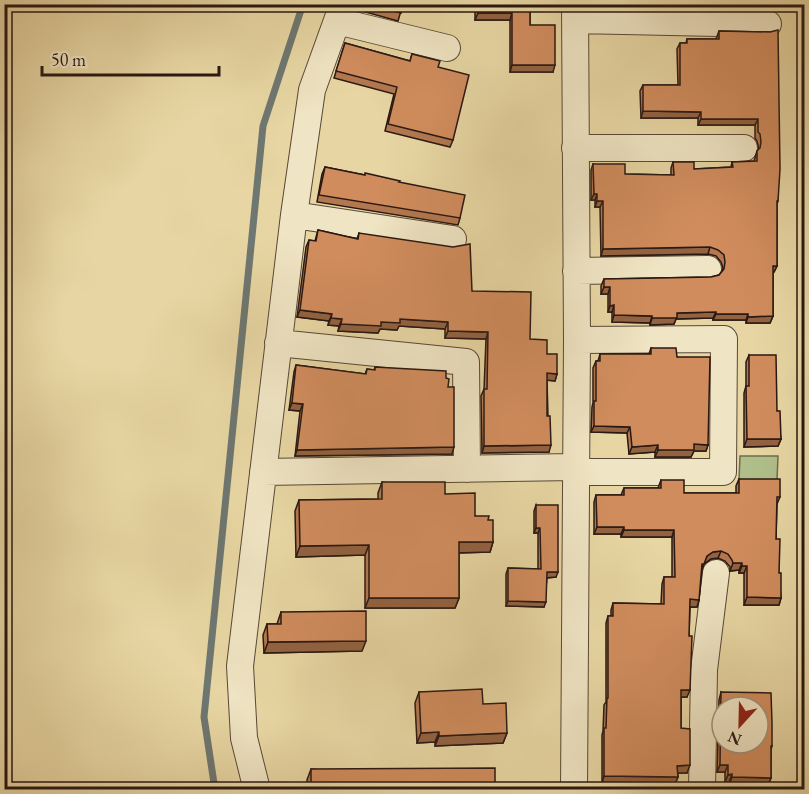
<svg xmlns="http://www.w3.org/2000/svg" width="809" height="794" font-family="'EB Garamond',serif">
<rect width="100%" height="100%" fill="#e7d6a3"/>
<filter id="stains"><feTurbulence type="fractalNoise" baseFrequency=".00333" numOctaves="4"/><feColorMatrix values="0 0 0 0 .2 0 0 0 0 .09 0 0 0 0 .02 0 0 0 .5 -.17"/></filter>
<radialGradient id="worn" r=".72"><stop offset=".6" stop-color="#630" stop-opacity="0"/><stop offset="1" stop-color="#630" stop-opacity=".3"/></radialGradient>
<path fill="#b0bf8a" stroke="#6d6c4e" stroke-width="1.5" d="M740,456h38l-1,24h-38z"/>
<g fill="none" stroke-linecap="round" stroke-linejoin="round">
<path stroke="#6e7771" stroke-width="7" d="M215,790l-11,-73 59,-591 40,-122"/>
<defs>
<path id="minor" d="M576,20l192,4
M337,21l110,27
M575,148h169
M294,215l159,24
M576,271l132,-2
M278,343l188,19 1,107
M263,472l312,-5
M575,472h148l1,-133 -147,1
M257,790l-13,-52 -4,-72 54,-451 18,-125 31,-86
M574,790l3,-450 -2,-336
M702,790l2,-120 12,-97"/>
</defs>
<use href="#minor" stroke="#594836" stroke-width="28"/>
<use href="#minor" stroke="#efe4c3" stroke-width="26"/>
</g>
<path fill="#b37850" stroke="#2a1812" stroke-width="1.5" d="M364,4h39l-5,17 -36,-10z
M475,4h55v21l23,47h-43v-52h-35z
M704,4h73l-2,7 -7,-2 -52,-1v-3z
M719,31l51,1 8,169 -1,3v62l-3,6h-1v44l-3,7h-24v-3h-33v-2l-37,1 -2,5 -24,1v-2l-38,-1v-10h-4v-18h-7v-8l3,-7 107,-2 8,-2 3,-4 1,-3 -2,-6 -5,-6 -8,-2 -107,2 -1,-49h-5v-7h-4v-30l2,-6 32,10 46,1v-7l2,-6 21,7 37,-2 1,-5 22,-1 3,-10 2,-2 -2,-8 -2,-3v-13h-57v-7h-57l-1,-27 3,-6h35l-1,-36 3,-6h6l1,-4h29z
M345,43l65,18 2,-7 26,13 15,73 -3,7 -65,-16 9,-37 -60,-16z
M325,167l74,15 61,36 -2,7 -141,-23 5,-28z
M318,230l39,9 2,-6 113,58 75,63 10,20 -2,7 -8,-1 2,72 -67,1 -1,-57 3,-7 2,-50 -41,-1v-9l-46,-3 -2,4 -17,-1 -2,4 -40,-2 1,-5 -11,-1 1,-4 -32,-4 9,-70 3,-7 6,1z
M651,348l26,9 31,88 -2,6h-12l-3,6h-36v-5l-26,2 -2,-21 -36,-1 1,-25 1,-4v-35l3,-7h2l2,-7h49z
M749,355l28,56 4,28 -3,7 -34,1v-54l2,-7v-24z
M296,365l69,9 2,-5 7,1 1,-3 71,11 2,9 4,67 -157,2 5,-45 -11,-1 5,-38z
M739,479l41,18 -3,7 -1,35 5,59 -2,7h-35v-32h-5v-3l-9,1v-4l-5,-6 -7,-3 -7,1 -7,5 -2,6 -3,30 -2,7h-7l-3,90h-6v31l6,45h-9v4l-3,7 -73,-1v-48l1,-4 1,-26 2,-3v-79l2,-7h3v-6l2,-7 48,1 1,-20 2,-7h8v-40h-51v-3h-27v-32l2,-7h25l3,-7h34l3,-8 23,13h52v-7z
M382,482l63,12 30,22 13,4 5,22 -3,10 -31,1v45l-4,10h-90v-53l-69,2 -1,-46 4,-11 79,-1v-6z
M536,505l20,72 -9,1 -3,29 -38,-1v-32l2,-6 30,1v-36h-4v-22z
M281,612l81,39 -98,2 -1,-18 4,-11h10z
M419,692l64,12 24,29 -4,10 -68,3v-4l-18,1 -2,-40z
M721,692l51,54 -1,4v28l-3,7h-39v-3h-4v-10h-8l2,-72z
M311,769l184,20h-188v-9z"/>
<path fill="#926241" stroke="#2a1812" stroke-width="1.5" d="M717,4h53l-2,5 -52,-1z
M478,13h34l-2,7h-35z
M512,65h43l-2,7h-43z
M643,111l58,1 -3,6h-57z
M701,119h57l-3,6h-57z
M594,194h3l-2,6h-4z
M597,201h6l-3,6h-5z
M710,247l-2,7 -107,2 2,-7z
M773,266h4l-3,6h-4z
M604,287h6l-2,7h-7z
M614,305l-2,7h-4l2,-6z
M300,310l32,4 -3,7 -32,-4z
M716,312l-3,6 -37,1 -2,5 -24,1 2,-7 25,-5z
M716,314h32l-2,6h-33z
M614,315l38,1 -2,7 -38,-1z
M773,316l-3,7h-24l2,-6z
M331,318l11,1 -3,7 -11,-1z
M400,319l48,3 -3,7 -46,-3 -2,4 -17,-1 -2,4 -40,-2 3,-7 40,-2z
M448,331l40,1 -2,7 -41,-1z
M547,373l10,1 -2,7 -10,-1z
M292,403l11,1 -3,7 -11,-1z
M594,426l36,1 -3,6 -36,-1z
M747,439h34l-3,7 -34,1z
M694,444l14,1 -2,6h-12l-3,6h-36l3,-7z
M551,445l-2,7 -67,1 2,-7z
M658,445l-3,7 -26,2 3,-7z
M454,447l-2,7 -157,2 2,-6z
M597,527h27l-3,7h-27z
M536,528h4l-2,5h-4z
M624,530h50l-2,7h-51z
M459,542h34l-3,10 -35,1z
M369,545l-4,10 -69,2 4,-11z
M721,551l-3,7 -7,1 -7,5 -3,7 1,-7 5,-8 6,-4z
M733,563h9l-3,7 -9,1z
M742,566h5l-3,7h-5z
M547,572h11l-2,5 -11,1z
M747,597l34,1 -2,7h-35z
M369,598h90l-4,10h-90z
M690,599l9,1 -2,7h-10z
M508,601l38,1 -2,5 -38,-1z
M366,641l-4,10 -98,2 4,-11z
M681,690h9l-3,7h-9z
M439,732l-4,10 -18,1 4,-10z
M507,733l-4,10 -68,3 4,-10z
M690,765l-3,8h-12l2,-7z
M720,765h8l-3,7h-8z
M732,774l-3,8h-4l3,-7z
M604,776l74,1 -3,7 -73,-1z
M732,777l39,1 -3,7h-39z"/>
<path fill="#d08c5d" stroke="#2a1812" stroke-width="1.5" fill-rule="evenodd" d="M367,4h36l-2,9z
M477,4h53v21h25v40h-43v-52h-34z
M778,30l2,139 -2,32h-1v65h-4v50l-25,1v-3h-32v-2l-39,1v5h-25v-2l-38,-1v-10l-4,1v-19h-6v-8l107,-2 8,-2 5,-6 1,-7 -1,-7 -6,-5 -8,-3 -107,2v-48h-6v-7h-3l-1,-30h32v10l49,1 -1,-13h21v7l39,-2 -1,-5 25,-1v-10l3,-3 1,-6 -1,-8 -2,-2v-13h-57v-7l-58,-1v-26h37v-42h7v-4h32v-8l51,1z
M345,43l65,18 2,-7 28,7 -2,6 31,8 -16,65 -65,-16 9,-37 -61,-16z
M325,167l40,8v-2l35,8 -1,1 66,13 -5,23 -141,-23z
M318,230l40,9 1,-6 94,14 17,-3 2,47 59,1 -1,47 17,1v14h10v20l-10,-1v43h3l1,29 -67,1v-57h3l1,-57 -40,-1v-9l-48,-3v4l-19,-1v4l-40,-2 1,-5 -11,-1 1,-4 -32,-4 9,-70 7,1z
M651,348h25l1,9h33l-2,88 -14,-1v6h-36v-5l-26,2 -2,-20 -36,-1v-25h2v-40h4v-7h51z
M749,355h27l1,56h3l1,28h-34l-1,-53h3z
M296,365l70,9 1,-5 8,1v-3l71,4v7l3,1 -1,8h6v60l-157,3 6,-46 -11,-1z
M739,479h41v18h-3l-1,42h4l-1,34h2v25l-34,-1v-31h-5v-3h-9l-1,-3 -4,-6 -7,-3 -8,1 -6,4 -3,8h-2l-3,36 -9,-1 -1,37h3l-2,54h-9v38l9,1v36l-13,1 1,11 -74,-1v-48h2l1,-30h1v-82h5v-13l51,1v-27h11l-1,-47h-50v-3h-27l-1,-32h28v-7h37v-8h23v13h55z
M382,482h63v12l30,-1v23h14l-1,4h5v22h-34v56h-90v-53l-69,1 -1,-46 83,-1z
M536,505h22v67h-11l-1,30 -38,-1v-33l33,1 -1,-41h-4z
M366,611v30l-98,1 -1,-18h14v-12z
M482,689l1,15 23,-1 1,30 -68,3v-4l-18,1 -2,-41z
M721,692l50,1 1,30v23h-1v32l-39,-1v-3l-4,1v-10h-8zM722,707h36v36h-36z
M495,768v21h-184v-20z"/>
<rect width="809" height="794" fill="none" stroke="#e7d6a3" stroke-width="24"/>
<rect x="6" y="6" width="797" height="782" fill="none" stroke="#2a1812" stroke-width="3"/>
<rect x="12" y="12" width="785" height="770" fill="none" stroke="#2a1812" stroke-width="1.5"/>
<g transform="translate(740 725) rotate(202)"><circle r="28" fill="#efe4c3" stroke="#a0927c" stroke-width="1.5"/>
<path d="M0-4.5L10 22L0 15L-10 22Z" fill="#8f2418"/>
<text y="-9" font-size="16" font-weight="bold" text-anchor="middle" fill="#2a1812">N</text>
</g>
<path d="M42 66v9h177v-9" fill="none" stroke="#2a1812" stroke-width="3"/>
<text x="51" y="66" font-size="18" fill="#2a1812" stroke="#efe4c3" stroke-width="4.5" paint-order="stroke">50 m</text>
<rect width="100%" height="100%" filter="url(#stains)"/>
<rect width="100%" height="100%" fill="url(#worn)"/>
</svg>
